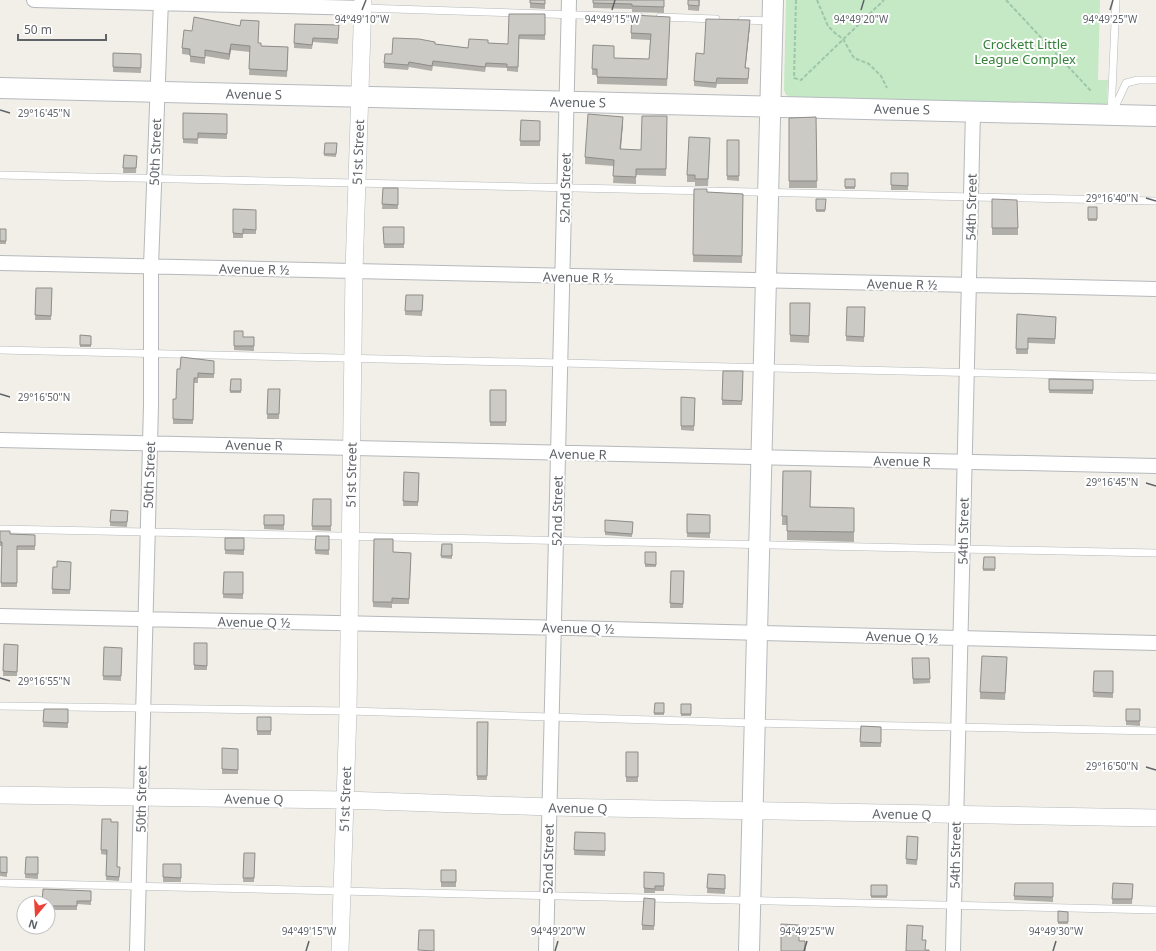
<svg xmlns="http://www.w3.org/2000/svg" width="1156" height="951" font-family="'Noto Sans',sans-serif">
<rect width="100%" height="100%" fill="#f1efe8"/>
<path fill="#c5e8c5" d="M786,0h314l-2,80h10l-1,23 -4,3 -312,-9 -5,-2 -2,-5z"/>
<g fill="none" stroke-linecap="round" stroke-linejoin="round">
<defs>
<path id="service" d="M363,8l277,9
M660,17l56,2
M742,20l30,1
M1114,109l12,-26 12,-3h18
M1111,114l5,-114
M0,175l1156,26
M0,350l1156,27
M0,529l1156,24
M0,706l348,5 407,12 401,8
M0,883l1156,27"/>
<path id="minor" d="M34,0l329,8
M0,263l1156,26
M0,440l1156,26
M0,616l570,12 586,15
M137,951l14,-546v-139l10,-266
M546,951l23,-951
M953,951l20,-840"/>
<path id="tertiary" d="M0,795l345,5 205,7 606,11
M340,951l8,-240 6,-440 9,-271"/>
<path id="secondary" d="M0,88l1156,28
M749,951l24,-951"/>
</defs>
<use href="#service" stroke="#b5b8bc" stroke-width="8"/>
<use href="#minor" stroke="#b5b8bc" stroke-width="16"/>
<use href="#tertiary" stroke="#b5b8bc" stroke-width="18"/>
<use href="#secondary" stroke="#b6babf" stroke-width="22"/>
<path stroke="#9cc7a9" stroke-width="2" stroke-dasharray="4 2" stroke-linecap="butt" d="M796,0l-2,78 7,2 83,-80
M817,0l11,26 7,7 8,6 11,19 15,6 12,12 6,12
M1006,0l85,91"/>
<use href="#service" stroke="#fff" stroke-width="7"/>
<use href="#minor" stroke="#fff" stroke-width="14"/>
<use href="#tertiary" stroke="#fff" stroke-width="17"/>
<use href="#secondary" stroke="#fff" stroke-width="20"/>
</g>
<path fill="#afaea9" d="M530,0h15v9l-15,-1z
M593,0h71v13l-32,-1v-3l-39,-1z
M688,0h12l-1,11 -11,-1z
M545,14v26l-26,-1 -1,33 -11,-1v-3l-21,-1 -1,5 -52,-6 -1,5 -23,-4 -1,3 -24,-2v-5l8,-9 43,-10 33,4 20,-5 20,1z
M670,24l-3,62 -70,-2v-9h-5l1,-30 21,13 35,1 1,-19 -19,-1v-6z
M339,25l-1,19 -25,-2 -1,7 -18,-1v-5z
M750,25l-5,43h4l-1,16h-31l-1,4 -22,-2v-5l10,-27z
M240,26l19,1 -1,16 3,3 27,1 -1,30 -38,-2 1,-23 -19,-2 -2,10 -24,-4v8l-15,-2v-7l-8,-1v-6l10,-17z
M113,53l28,1v19l-28,-1z
M183,113l44,1v25l-29,-1v6l-15,-1z
M667,116l-1,60 -30,-1v9l-23,-1 1,-17 -29,-2v-7l38,-34 -2,26 20,1z
M816,117l1,71h-28v-70z
M521,120l19,1v25h-20z
M727,140h12v41l-12,-1z
M325,143h12l-1,14 -12,-1z
M710,145l-2,41h-13v-4h-8v-7z
M124,155l13,1 -1,17h-13z
M891,173h17v17h-17z
M845,179h10v10h-10z
M383,188h15v21h-16z
M694,189l13,3 36,2 -1,69 -49,-1z
M816,199h10l-1,13h-9z
M992,199l26,29v7h-26z
M1088,207h9v14h-9z
M233,209l23,1v24h-13v4h-10z
M383,227h21v21h-20z
M0,229h6v15h-6z
M36,288h16l-1,32h-16z
M406,295h17l-1,21 -17,-1z
M790,303h20l-1,40 -19,-1z
M847,307h18l-1,35 -18,-1z
M1017,314l39,3 -1,27 -27,-1v11h-12z
M234,331l9,6h11v14l-20,-1z
M80,335l11,1v11h-11z
M214,361v17h-16v5h-4l-1,41h-20v-25h3l4,-30z
M723,371h20l-1,34h-20z
M231,379h10v14h-11z
M1049,379l44,1v14l-44,-1z
M268,389h12l-1,30h-12z
M490,390h16v36h-16z
M681,397l14,1 -1,33 -13,-1z
M783,471l28,36 43,1v34l-67,-2v-15h-5z
M404,472l15,1 -1,33h-15z
M313,499h18v32l-19,-1z
M111,510l17,1 -1,16 -17,-1z
M687,514l23,1v23l-23,-1z
M264,515h20v15l-20,-1z
M605,520l28,2 -1,15 -27,-2z
M0,531l10,3 25,1v15h-18v37h-16l1,-41h-2z
M316,536h13v19l-14,-1z
M225,538h19v17l-19,-1z
M442,544h10v15l-11,-1z
M393,552l18,1 -2,51h-17v4l-19,-1v-5z
M645,552h11v15h-11z
M984,557h11v14h-12z
M71,562l-1,32h-18l1,-27h4z
M671,571h13l-1,37h-13z
M224,572h19v27l-20,-1z
M194,643h13v27h-13z
M4,644l14,1 -1,31h-14z
M104,647l18,1 -1,33 -18,-1z
M912,658h17l1,25 -17,1z
M1007,664l-2,36 -25,-1v-7z
M1094,671h19v27l-20,-1z
M655,703h9v12h-10z
M681,704h10v12h-10z
M44,709h24v19l-25,-1z
M1126,709h14v17l-14,-1z
M257,717h14v18h-14z
M477,722h11l-1,58h-10z
M861,726l20,1v20h-21z
M222,748l16,1v25h-16z
M626,752h12v30h-12z
M102,819l9,3 6,45h3l-1,14 -13,-1 1,-25 -6,-1z
M575,832l30,1v23l-31,-1z
M907,836l11,1 -1,28 -11,-1z
M244,853h11l-1,29h-11z
M0,857h7v20l-7,-1z
M26,857h12v22l-13,-1z
M163,864h18v18h-18z
M441,870h15v17h-15z
M644,872l20,1v18h-9v2h-11z
M708,874l17,1v19l-18,-1z
M1015,883h38v19l-39,-2z
M1113,883l20,1 -1,20h-20z
M871,885h16v13h-16z
M91,891v14l-14,-1v6h-29v-7z
M655,899l-1,31h-12v-5z
M1058,911l10,1v12h-10z"/>
<path fill="#8f8d8a" d="M750,20v5l-5,48v-5z
M231,44v6l-2,10v-6z
M623,117v6l-3,32v-6z"/>
<path fill="#cccac5" stroke="#8f8d8a" d="M530,0h15v4l-15,-1z
M593,0h71v7l-32,-1v-2l-39,-1z
M688,0h11v6l-11,-1z
M509,14h36v21h-26l-1,32h-11v-3l-21,-1 -1,4 -52,-6 -1,5 -23,-4 -1,3 -24,-2 1,-9h7l1,-16 26,1 16,3v2l33,4 1,-9 19,1v3l20,1z
M632,15l38,2 -3,62 -70,-2v-8h-5l1,-24 21,1v12l35,1 2,-25 -20,-1z
M194,17l46,9 1,-6 18,1 -1,22h3v3l27,1 -1,24 -38,-2 1,-23 -19,-2 -2,10 -24,-4v8l-15,-2v-7l-8,-1 2,-18 8,1z
M706,19l44,1 -5,48h4l-1,11 -31,-1 -1,5 -22,-2 2,-28 8,1z
M295,24l44,1 -1,14 -25,-1 -1,7 -18,-2z
M113,53l28,1v14l-28,-1z
M183,113l44,1v20l-29,-1v6h-15z
M588,114l35,3 -3,32 21,1 1,-34h25l-1,53h-30v8l-23,-1 1,-16 -29,-3z
M816,117l1,64h-28v-63z
M521,120l19,1v20h-20z
M689,137l21,1 -2,41h-13v-4h-8z
M727,140h12v36h-12z
M325,143h12l-1,11h-12z
M124,155l13,1 -1,12h-13z
M891,173h17v13l-17,-1z
M845,179h10v8h-10z
M383,188h15v17l-16,-1z
M694,189h13v3l36,2 -1,62 -49,-1z
M816,199h10l-1,11h-9z
M992,199l25,1 1,28h-26z
M1088,207h9v12h-9z
M233,209l23,1v20l-13,-1v5l-10,-1z
M383,227h21v17h-20z
M0,229h6v12h-6z
M36,288h16l-1,28 -16,-1z
M406,295h17l-1,16h-17z
M790,303h20l-1,33 -19,-1z
M847,307h18l-1,30 -18,-1z
M1017,314l39,3 -1,22 -27,-1v11h-12z
M234,331h9v6h11v9h-20z
M80,335l11,1v9h-11z
M181,357l33,4v13l-16,-1v5h-4l-1,42 -20,-1v-20h3l1,-30h3z
M723,371h20l-1,30 -20,-1z
M231,379h10v12h-11z
M1049,379l44,1v10h-44z
M268,389h12l-1,25h-12z
M490,390h16v32h-16z
M681,397l14,1 -1,28h-13z
M783,471h28l-1,36 44,1v24l-67,-1v-15h-5z
M404,472l15,1 -1,29 -15,-1z
M313,499h18v27h-19z
M111,510l17,1 -1,11h-17z
M687,514l23,1v18h-23z
M264,515h20v10h-20z
M605,520l28,2 -1,12 -27,-2z
M0,531h10v3l25,1v11h-18v37h-16l1,-41h-2z
M316,536h13v14h-14z
M225,538h19v12h-19z
M374,539h19v13l18,1 -2,46 -17,-1v4h-19z
M442,544h10v12h-11z
M645,552h11v13l-11,-1z
M984,557h11v12h-12z
M57,561l14,1 -1,28 -18,-1 1,-22h4z
M671,571h13l-1,33 -13,-1z
M224,572h19v22h-20z
M194,643h13v23l-13,-1z
M4,644l14,1 -1,27 -14,-1z
M104,647l18,1 -1,28h-18z
M982,656l25,1 -2,36 -25,-1z
M912,658h17l1,21h-17z
M1094,671h19v22l-20,-1z
M655,703h9v10h-10z
M681,704h10v10h-10z
M44,709h24v14l-25,-1z
M1126,709h14v12h-14z
M257,717h14v14h-14z
M477,722h11l-1,54h-10z
M861,726l20,1v16l-21,-1z
M222,748l16,1v21l-16,-1z
M626,752h12v25h-12z
M102,819h9v3h7l-1,45h3l-1,10 -13,-1 1,-26h-6z
M575,832l30,1v18l-31,-1z
M907,836l11,1 -1,23 -11,-1z
M244,853h11l-1,25h-11z
M0,857h7v16l-7,-1z
M26,857h12v17h-13z
M163,864h18v14l-18,-1z
M441,870h15v12h-15z
M644,872l20,1v13h-9v3l-11,-1z
M708,874l17,1v14l-18,-1z
M1015,883h38v14l-39,-1z
M1113,883l20,1 -1,15h-20z
M871,885h16v11h-16z
M43,889l48,2v10h-14v5h-29v-3h-6z
M644,898l11,1 -1,27 -12,-1z
M1058,911l10,1v10h-10z
M781,924l18,1v16h6v10h-24z
M907,925l16,1 -1,14h4l-1,10h4v1h-23z
M419,930h15v21l-16,-1z"/>
<path fill="none" stroke="#5f6368" stroke-width="1.5" d="M362,10l4,-10M612,10l3,-10M861,10l3,-10M1110,10l3,-10M0,110l10,3M1146,198l10,3M0,394l10,3M1146,483l10,3M0,678l10,3M1146,767l10,3M306,951l3,-10M555,951l3,-10M804,951l3,-10M1053,951l3,-10"/>
<g text-anchor="middle" stroke-width="4" stroke-linejoin="round" paint-order="stroke">
<g font-size="13" fill="#348238" stroke="#fff">
<text x="1025" y="49">Crockett Little<tspan x="1025" dy="15">League Complex</tspan></text>
</g>
<g font-size="13" fill="#5f6368" stroke="#fff">
<text transform="translate(254 94) rotate(1)" y="5">Avenue S</text>
<text transform="translate(578 102) rotate(1)" y="5">Avenue S</text>
<text transform="translate(902 109) rotate(1)" y="5">Avenue S</text>
<text transform="translate(155 152) rotate(-88)" y="5">50th Street</text>
<text transform="translate(358 152) rotate(-88)" y="5">51st Street</text>
<text transform="translate(565 188) rotate(-89)" y="5">52nd Street</text>
<text transform="translate(971 207) rotate(-89)" y="5">54th Street</text>
<text transform="translate(254 269) rotate(1)" y="5">Avenue R ½</text>
<text transform="translate(578 277) rotate(1)" y="5">Avenue R ½</text>
<text transform="translate(902 284) rotate(1)" y="5">Avenue R ½</text>
<text transform="translate(254 445) rotate(1)" y="5">Avenue R</text>
<text transform="translate(578 454) rotate(1)" y="5">Avenue R</text>
<text transform="translate(902 461) rotate(1)" y="5">Avenue R</text>
<text transform="translate(149 475) rotate(-88)" y="5">50th Street</text>
<text transform="translate(351 475) rotate(-89)" y="5">51st Street</text>
<text transform="translate(557 511) rotate(-89)" y="5">52nd Street</text>
<text transform="translate(963 531) rotate(-89)" y="5">54th Street</text>
<text transform="translate(254 622) rotate(1)" y="5">Avenue Q ½</text>
<text transform="translate(578 628) rotate(1)" y="5">Avenue Q ½</text>
<text transform="translate(902 637) rotate(2)" y="5">Avenue Q ½</text>
<text transform="translate(141 799) rotate(-89)" y="5">50th Street</text>
<text transform="translate(254 799) rotate(1)" y="5">Avenue Q</text>
<text transform="translate(345 799) rotate(-88)" y="5">51st Street</text>
<text transform="translate(578 808) rotate(1)" y="5">Avenue Q</text>
<text transform="translate(902 814) rotate(1)" y="5">Avenue Q</text>
<text transform="translate(955 855) rotate(-89)" y="5">54th Street</text>
<text transform="translate(548 859) rotate(-89)" y="5">52nd Street</text>
</g>
</g>
<g font-size="10" text-anchor="middle" fill="#5f6368" stroke="#fff" stroke-width="4" stroke-linejoin="round" paint-order="stroke">
<text x="362" y="23">94°49'10"W</text>
<text x="612" y="23">94°49'15"W</text>
<text x="861" y="23">94°49'20"W</text>
<text x="1110" y="23">94°49'25"W</text>
<text x="44" y="117">29°16'45"N</text>
<text x="1112" y="202">29°16'40"N</text>
<text x="44" y="401">29°16'50"N</text>
<text x="1112" y="486">29°16'45"N</text>
<text x="44" y="685">29°16'55"N</text>
<text x="1112" y="770">29°16'50"N</text>
<text x="309" y="935">94°49'15"W</text>
<text x="558" y="935">94°49'20"W</text>
<text x="807" y="935">94°49'25"W</text>
<text x="1056" y="935">94°49'30"W</text>
</g>
<g transform="translate(36 915) rotate(198)"><circle r="19" fill="#ffffff" stroke="#bfc1c3"/>
<path d="M0-3L7 15L0 10L-7 15Z" fill="#ea4335"/>
<text y="-6" font-size="11" font-weight="bold" text-anchor="middle" fill="#5f6368">N</text>
</g>
<path d="M18 34v6h88v-6" fill="none" stroke="#5f6368" stroke-width="2"/>
<text x="24" y="34" font-size="12" fill="#5f6368" stroke="#ffffff" stroke-width="3" paint-order="stroke">50 m</text>
</svg>
